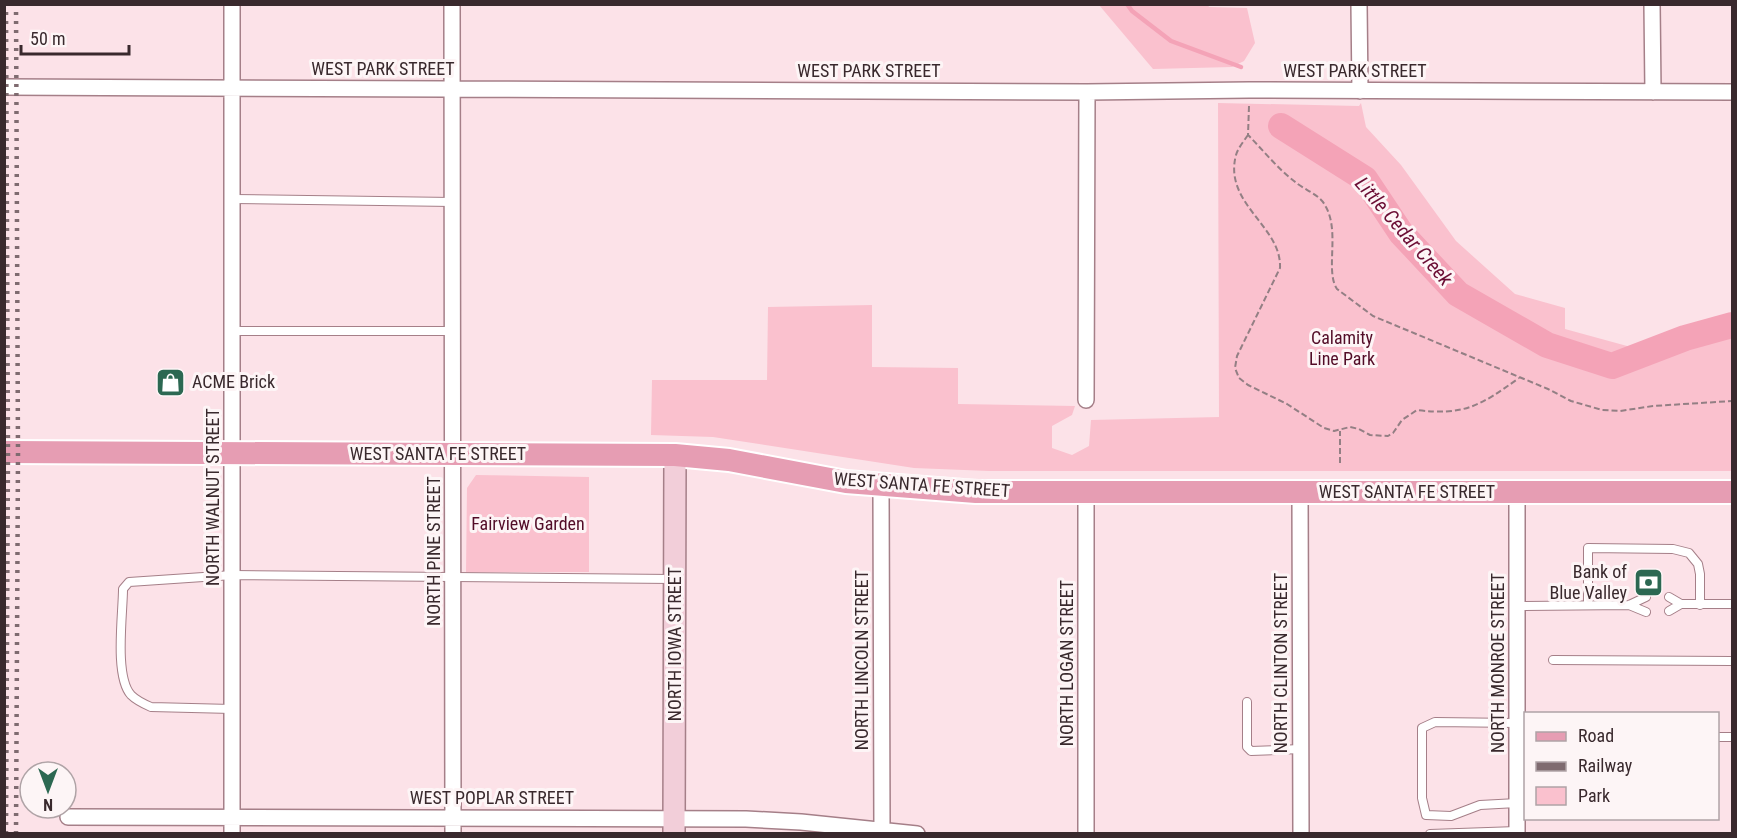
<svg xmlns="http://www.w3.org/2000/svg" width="1737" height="838" font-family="'Roboto Condensed',sans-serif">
<rect width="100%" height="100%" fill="#fce2e8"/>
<path fill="#fac1ce" d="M1208,5l1,2 38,1 8,35 -11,18 -12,6 -79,2 -54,-64z
M1218,103l141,3 2,-3 5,24 35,38 55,76 59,53 50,14v21l84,23 36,-14 47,-13v146h-743l-75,-3 -201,-31 -62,-2 1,-55h115l1,-73 104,-2v62l86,1v36l117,2 -3,9 -20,11v22l20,7 17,-9 2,-26 128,-3z
M476,475l113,2v95h-123l1,-84z"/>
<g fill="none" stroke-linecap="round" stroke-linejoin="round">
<path stroke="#f4a3b7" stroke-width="4.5" d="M1127,4l5,7 39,30 70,26"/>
<path stroke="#f4a3b7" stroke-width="26" d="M1281,126l84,53 36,54 57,61 89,51 65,21 73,-28 47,-13"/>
<defs>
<path id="lane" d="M233,199l220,3
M233,331h220
M1669,597l12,7h51
M1588,605v-57l85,1 16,4 9,11 2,10v31
M1629,605l17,7
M1517,606l112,-1 17,-8
M1669,611l12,-7
M1553,660l179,1
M1247,702v45l4,4 50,-2
M232,709l-81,-2c-7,-3 -14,-6 -20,-12 -17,-19 -8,-81 -8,-106l6,-7 104,-7 440,4
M1517,723l-82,-1 -13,6v70l4,17 25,1 29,-11 37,-2
M1718,737h14
M1430,834l87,-3"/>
<path id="street" d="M232,4v830
M452,4l1,830
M1359,4l1,87
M1652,4l1,88
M4,87l1083,5 162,-2 483,2
M1086,400l1,-308
M881,486l1,348
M1300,492l1,342
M1086,493v341
M68,817l678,2 55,3 116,12
M1517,834v-342"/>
<path id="secondary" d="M674,834l1,-379"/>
<path id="primary" d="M4,452l671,3 54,5 117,22 130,10h756"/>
</defs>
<use href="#lane" stroke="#a57f88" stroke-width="10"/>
<use href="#street" stroke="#a57f88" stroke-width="18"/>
<use href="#secondary" stroke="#a57f88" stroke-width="24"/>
<use href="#primary" stroke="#fff" stroke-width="26"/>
<path stroke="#937f84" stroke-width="2" stroke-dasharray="6 3" stroke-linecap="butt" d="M1249,106l-1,29c15,15 29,33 46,46 10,9 26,13 32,26 14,26 -1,64 11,82l36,27 175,73 23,12 31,9 18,1 33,-5 79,-5
M1248,135c-4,6 -10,13 -12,20 -13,49 46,71 44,113l-43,88 -2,12 4,10 9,7 39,19 37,24 10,3 16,-4 9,2 11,6 18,1 5,-3 9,-13 15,-10c48,6 64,-5 102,-32
M1340,463v-32"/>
<use href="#lane" stroke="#fff" stroke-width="8"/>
<use href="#street" stroke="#fff" stroke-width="15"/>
<use href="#secondary" stroke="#f2ced9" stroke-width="21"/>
<use href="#primary" stroke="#e69db3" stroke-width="22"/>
<path stroke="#7f6b70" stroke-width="4.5" stroke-dasharray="3 6" stroke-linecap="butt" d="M6,834l2,-382 -2,-448
M16,834l2,-381 -2,-449"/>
</g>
<defs>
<symbol id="shop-square" viewBox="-11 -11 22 22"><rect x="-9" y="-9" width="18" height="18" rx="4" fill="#2c6852" stroke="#fdf5f6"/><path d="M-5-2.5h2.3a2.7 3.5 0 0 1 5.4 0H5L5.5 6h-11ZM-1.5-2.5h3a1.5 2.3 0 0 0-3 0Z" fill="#fff"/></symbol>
<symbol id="bank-square" viewBox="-11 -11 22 22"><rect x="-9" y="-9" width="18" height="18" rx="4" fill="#2c6852" stroke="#fdf5f6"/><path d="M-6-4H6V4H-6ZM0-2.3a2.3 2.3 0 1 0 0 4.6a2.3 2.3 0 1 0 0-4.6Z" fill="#fff"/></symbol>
</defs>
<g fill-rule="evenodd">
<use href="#shop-square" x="154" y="366" width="33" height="33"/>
<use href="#bank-square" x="1632" y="566" width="33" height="33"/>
</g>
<g text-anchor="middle" stroke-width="6" stroke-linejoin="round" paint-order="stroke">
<g font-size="18" fill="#39292d" stroke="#fdf5f6">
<text x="383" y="75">WEST PARK STREET</text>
<text x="869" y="77">WEST PARK STREET</text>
<text x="1355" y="77">WEST PARK STREET</text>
<text x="438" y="460">WEST SANTA FE STREET</text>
<text transform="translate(922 485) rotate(4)" y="6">WEST SANTA FE STREET</text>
<text x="1407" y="498">WEST SANTA FE STREET</text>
<text transform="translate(213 497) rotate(-90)" y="6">NORTH WALNUT STREET</text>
<text transform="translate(434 551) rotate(-90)" y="6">NORTH PINE STREET</text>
<text transform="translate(675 644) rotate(-90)" y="6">NORTH IOWA STREET</text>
<text transform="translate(862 660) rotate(-90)" y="6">NORTH LINCOLN STREET</text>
<text transform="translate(1067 663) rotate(-90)" y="6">NORTH LOGAN STREET</text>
<text transform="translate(1281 663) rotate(-90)" y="6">NORTH CLINTON STREET</text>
<text transform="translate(1498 663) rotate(-90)" y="6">NORTH MONROE STREET</text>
<text x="492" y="804">WEST POPLAR STREET</text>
</g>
<g font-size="18" fill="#520c27" stroke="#fdf5f6">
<text x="1342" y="344">Calamity<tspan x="1342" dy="21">Line Park</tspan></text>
<text x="528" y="530">Fairview Garden</text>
</g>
<g font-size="18" fill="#39292d" stroke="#fdf5f6" text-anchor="start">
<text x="192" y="388">ACME Brick</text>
<text x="1627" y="578" text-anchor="end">Bank of<tspan x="1627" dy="21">Blue Valley</tspan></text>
</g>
<g font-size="20" font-style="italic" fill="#6b0d34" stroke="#fdf5f6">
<text transform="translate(1404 231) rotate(49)" y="7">Little Cedar Creek</text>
</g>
</g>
<rect width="1737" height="838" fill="none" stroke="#39292d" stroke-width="12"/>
<rect x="1524" y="712" width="195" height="108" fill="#fdf5f6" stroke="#afa3a6" stroke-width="1.5"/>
<rect x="1536" y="732" width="30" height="9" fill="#e69db3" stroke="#afa3a6" stroke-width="1.5"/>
<text x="1578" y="742" font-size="18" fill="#39292d">Road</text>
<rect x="1536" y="762" width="30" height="9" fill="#7f6b70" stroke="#afa3a6" stroke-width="1.5"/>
<text x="1578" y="772" font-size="18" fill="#39292d">Railway</text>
<rect x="1536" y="787" width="30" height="18" fill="#fac1ce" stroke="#afa3a6" stroke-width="1.5"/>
<text x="1578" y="802" font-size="18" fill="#39292d">Park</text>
<g transform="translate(48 790) rotate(180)"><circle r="28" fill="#fdf5f6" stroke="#afa3a6" stroke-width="1.5"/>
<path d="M0-4.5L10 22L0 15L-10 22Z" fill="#2c6852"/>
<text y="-9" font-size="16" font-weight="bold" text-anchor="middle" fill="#39292d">N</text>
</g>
<path d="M21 45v9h108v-9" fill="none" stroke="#39292d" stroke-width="3"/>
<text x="30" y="45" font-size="18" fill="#39292d" stroke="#fdf5f6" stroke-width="4.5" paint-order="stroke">50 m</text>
</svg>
